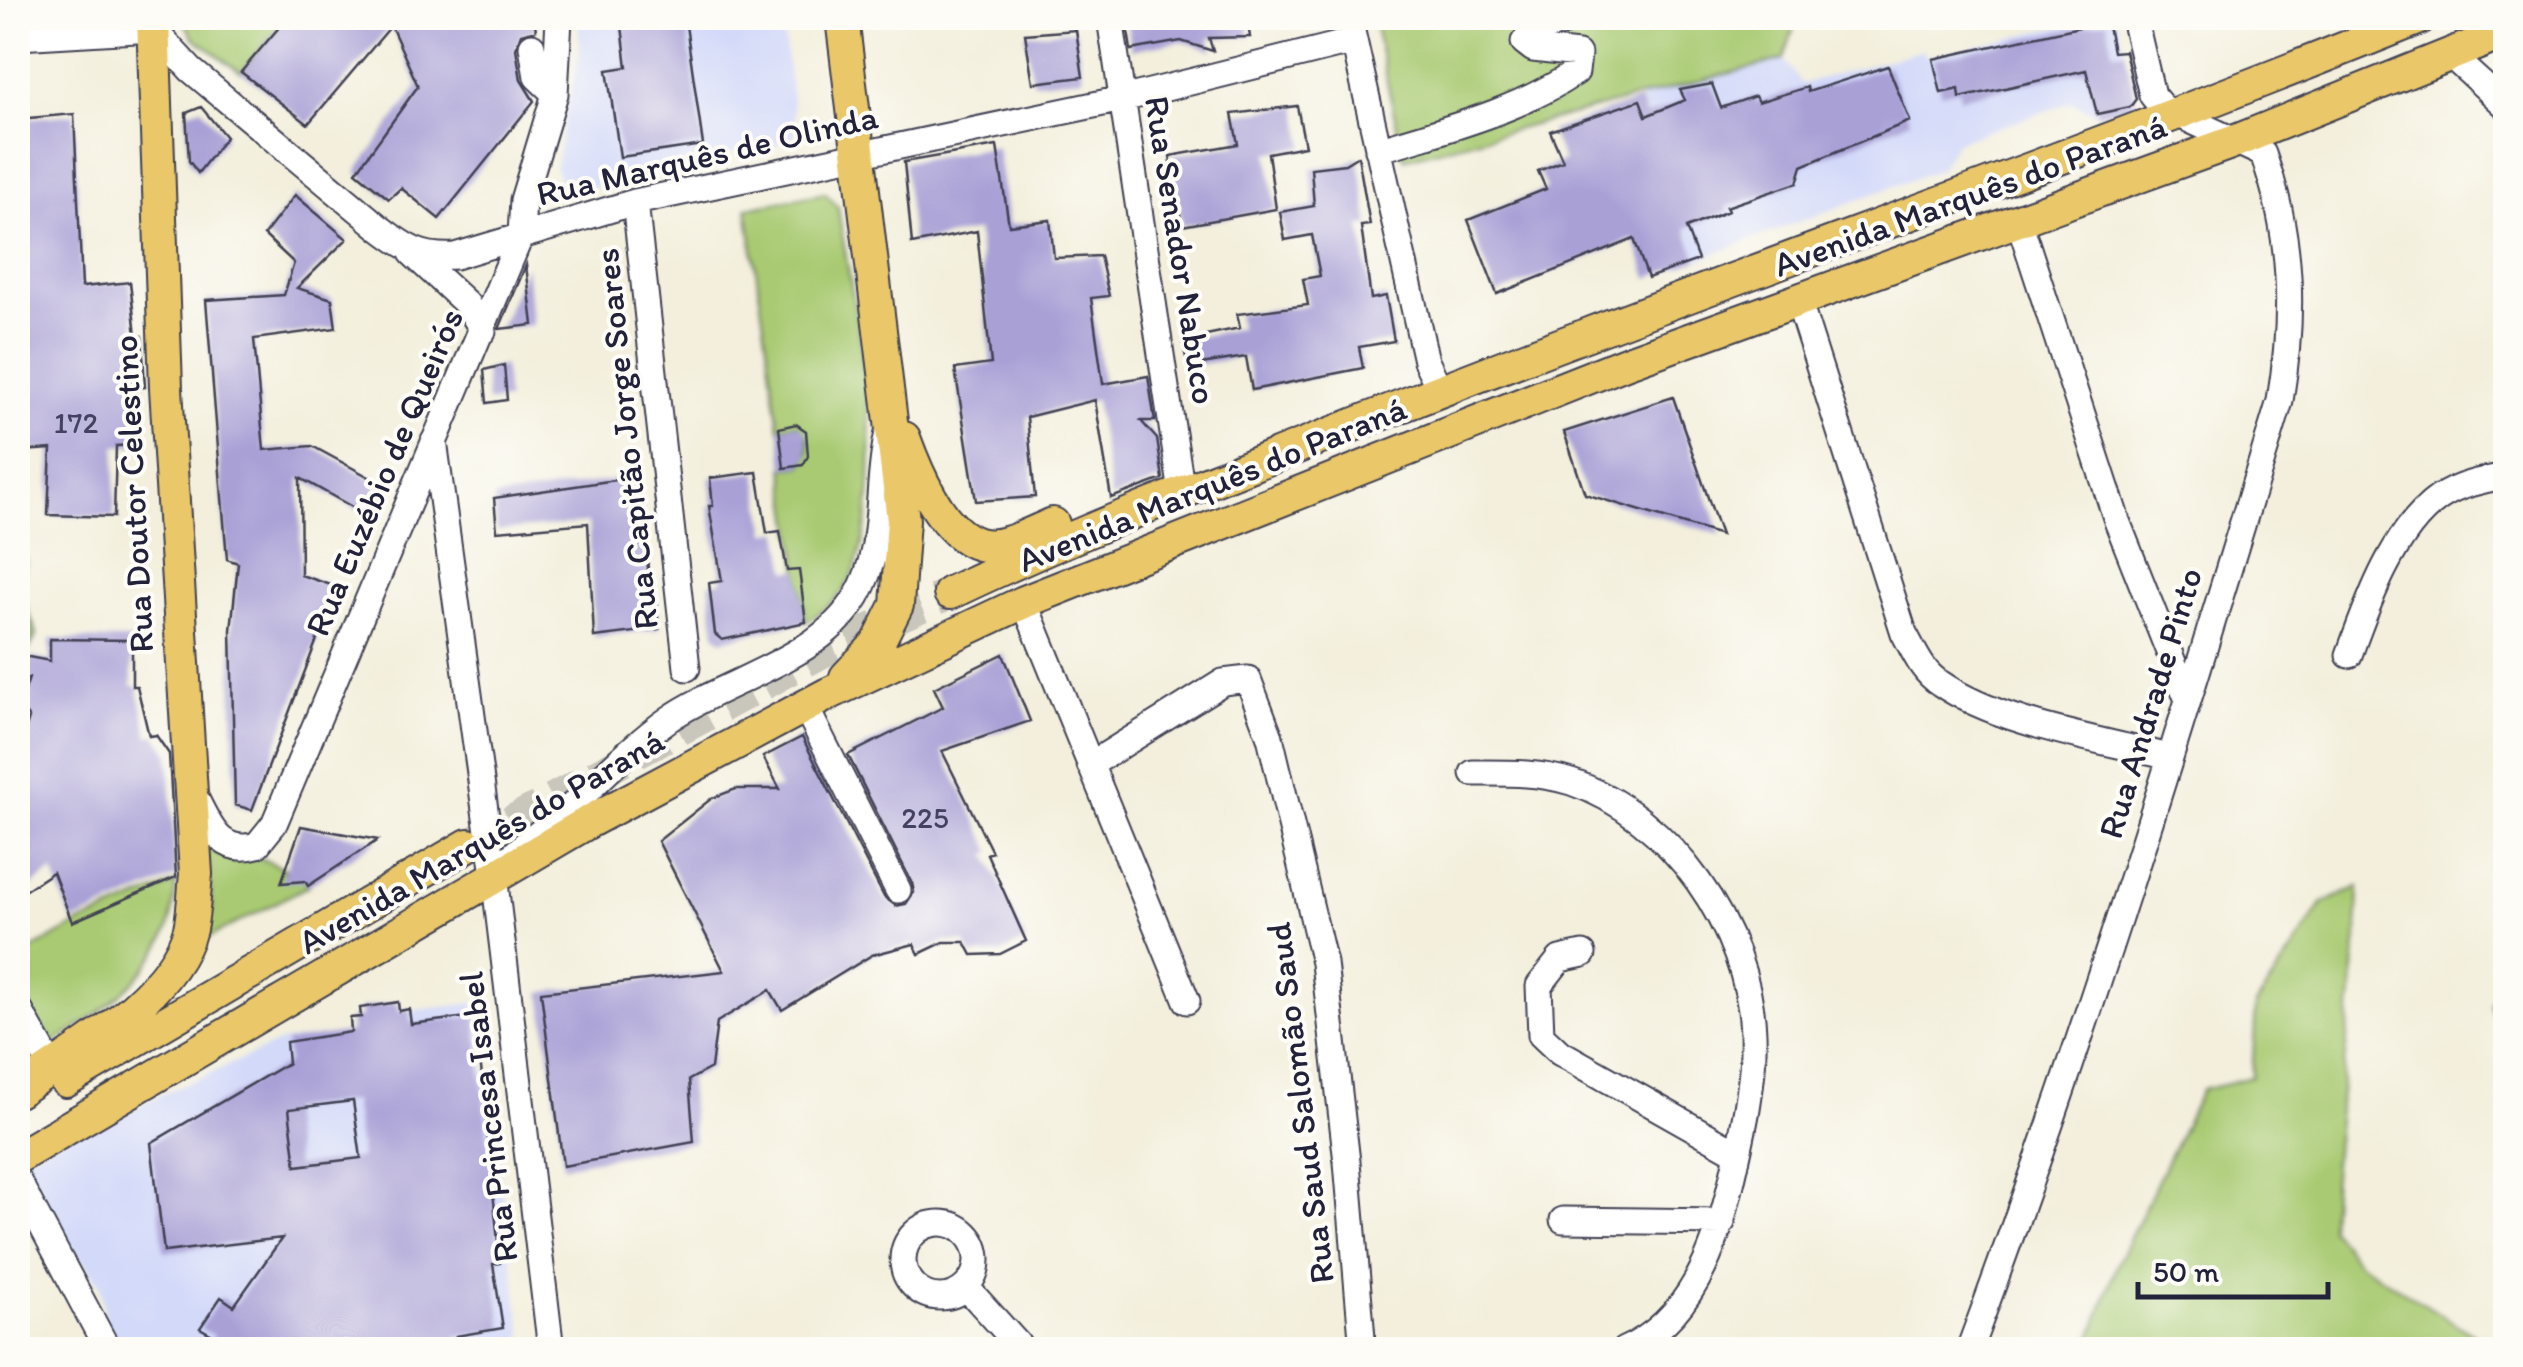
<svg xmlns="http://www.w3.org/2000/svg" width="2523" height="1367" font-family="Itim,sans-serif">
<rect width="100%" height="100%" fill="#fdfcf7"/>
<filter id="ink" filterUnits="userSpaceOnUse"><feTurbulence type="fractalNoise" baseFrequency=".01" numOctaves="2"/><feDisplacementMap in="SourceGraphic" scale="20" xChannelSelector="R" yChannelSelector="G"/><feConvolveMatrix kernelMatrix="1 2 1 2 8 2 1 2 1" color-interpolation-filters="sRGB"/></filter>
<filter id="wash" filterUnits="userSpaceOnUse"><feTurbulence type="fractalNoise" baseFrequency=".0048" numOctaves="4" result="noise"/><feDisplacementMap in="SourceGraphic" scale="40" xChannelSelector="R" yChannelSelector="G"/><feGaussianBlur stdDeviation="2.25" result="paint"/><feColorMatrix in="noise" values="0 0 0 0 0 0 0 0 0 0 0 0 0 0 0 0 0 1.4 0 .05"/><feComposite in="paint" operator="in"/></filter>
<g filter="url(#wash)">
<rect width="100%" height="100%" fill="#f3efdc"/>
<path fill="#d3d9f9" d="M579,18h203l14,113 -4,11 -87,16 -133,35 -10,-5 -7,-20 24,-113z
M2099,18h17l9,33 -41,8 13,55 -25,-12 -116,40 -16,27 -242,91 -58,-163 144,-38 18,25 121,-34 3,7z
M475,1003l50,346h-416l-9,-65 -82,-108v-17l262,-117 70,-10v-14z"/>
<path fill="#a9ca72" stroke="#667656" stroke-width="2.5" d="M182,18h105l-46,54 -48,-35z
M1373,18h424l-13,41 -380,100z
M825,193l13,14c16,110 53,252 18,359 -8,26 -28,42 -50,56l-22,-154 19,-3c9,-16 8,-30 -7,-41l-17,4 -32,-220z
M206,845l27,17 26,-4 25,10 1,11 18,-2 5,9 -102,53 6,-28z
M176,883c-2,15 -3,33 -8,47 -25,63 -96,101 -150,135v-108l58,-32z
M2359,887c-3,114 -25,227 -29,341l29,35 137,86h-409l29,-82 86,-178 50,-12 4,-72 67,-102z"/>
<path fill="#86ae64" stroke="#546850" stroke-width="2.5" d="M18,531l8,30 -6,29 17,44 -15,29h-4z
M2505,973v72l-15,-40z"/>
<g id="blocks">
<path fill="#a9a0d6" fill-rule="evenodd" d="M287,18h247l2,12 -15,4 -5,14 5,32 13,21 -95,118 -38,-31 -12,11 -33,-27 62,-86 -27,-60 -83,98 -67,-52z
M621,18h64l18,127 -83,12 -13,-87 20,-3z
M1126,18h121l3,19 -41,1 4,13 -32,-10 -50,9z
M2107,21l6,31 12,-1 11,48 -6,8 -33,7 -11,-44 -126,28 -1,-9 -18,4 -8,-34z
M1076,30l7,47 -50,6 -8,-49z
M1888,66l22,55 -108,45 -5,17 -71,24 2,4 -42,17 12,32 -50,18 -14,-39 -137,55 -29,-74 78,-31 -8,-18 25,-10 -13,-30 90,-31 6,16 39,-16 -5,-10 32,-6 9,24 34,-12 3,6 49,-15 1,5z
M1297,106l8,40 -37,7 8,56 -94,17 -12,-70 68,-12 -6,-30z
M201,107l25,30 -28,36 -9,-12 -3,-48z
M74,114l8,173 48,-5 6,54h6l3,51 -12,1 3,57 -20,1 -2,71 -66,-2 3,-66 -28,2v-5h-5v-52l8,-1 -5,-64 -3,1v-211z
M997,146l12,79 41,-5 4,38 46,-2 9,40 -18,2 12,86 45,-8 7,45h-14l16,18 6,40 -52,19 -16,-98 -68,17 8,80 -59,4 -21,-132 36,-5 -14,-133 -65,13 -8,-82z
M1358,156l12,69 -9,1 10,73 15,-3 8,45 -35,6 4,21 -111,22 -6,-33 -58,9 -6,-26 58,-12 -3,-14 71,-9 -5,-26 17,-3 -8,-41 -27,5 -5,-28 34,-6 -3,-38 34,-4z
M295,195l52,44 -50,49 35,11 4,29 -82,11 10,111 48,-4 68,37 -17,30 -63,-35 1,97 36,12 -85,223 -17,-5 -4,-175 7,-67 -11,-4 -21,-259 78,-5 10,-32 -30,-28z
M526,265l7,60 -34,4z
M504,365l3,35 -20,3 -3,-33z
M1673,397l48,138 -136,-41 -21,-62z
M796,424l10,7 2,25 -5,9 -19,3 -5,-40z
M757,472l10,61 13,-2 7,40 12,-1 7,52 -84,18 -7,-6 -6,-51 13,-2 -13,-75h4l-3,-28z
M636,477l11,69 2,53h7l3,30 -65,8 -6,-114 -91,8 -3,-33z
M50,639l82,1v46h5l12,50 7,-1 13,19 7,123 -104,45 -19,-50 -35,23v-141l11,-36 -9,-13 9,-27 -11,1v-24l32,6z
M1003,654l27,67 -88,30 50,101 -5,2 39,87 -26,13 -28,1 -7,-13h-21l-25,12 -5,-10 -42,11 -90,55 -12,-20 -53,32 -6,46 -22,12 5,62 -131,24 -22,-174 183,-21 -66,-130 54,-43 24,-9h44l-17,-32 39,-20 82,160 12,9 10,-2 8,-12 -2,-9 -64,-128 95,-48 -9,-19z
M301,826l77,14 -70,46 -3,-5 -24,2z
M398,1002l1,9 10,-2 2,15 65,-8 24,247 -7,1 10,64 -47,8 1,5 -16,2 -3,7h-234l10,-14 -14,-8 21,-31 13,9 48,-68 -118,14 -13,-109 137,-80 -2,-21 65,-10 -1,-14 11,-1 -1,-9zM353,1101l8,57 -65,8 -7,-57z"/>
</g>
</g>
<g filter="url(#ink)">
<use href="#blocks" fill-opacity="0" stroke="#414153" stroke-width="2.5"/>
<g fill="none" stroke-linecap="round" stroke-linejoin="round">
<path stroke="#c9c6bc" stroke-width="32" stroke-dasharray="32 16" stroke-linecap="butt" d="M468,845l360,-196 122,-56"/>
<defs>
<path id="minor" d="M1110,18l72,475
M1349,18l77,343 14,29
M18,37l135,-8 38,41 189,158c26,20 41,30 75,28l180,-54 487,-103 232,-58
M532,46l5,31 18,17
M2449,54l57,52
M1378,150c68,-21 138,-38 198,-78l2,-18 -45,-5 -9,-7 9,-10 44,-14
M635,202l52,466
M2019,221l98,300 69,174
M412,253l55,51 16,27
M1798,300l106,333c10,18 18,39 36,50 59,41 159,56 229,74
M434,441l60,434 57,475
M1024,602l163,399
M2349,655c18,-50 44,-125 90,-157 19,-13 43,-18 67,-22
M805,706l93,184
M1090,765l133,-83 25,-3 22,58 54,226 23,199 16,188
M1473,773c33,0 66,-1 98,9 100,33 178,148 182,251 2,49 -11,104 -22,151 -15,65 -41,137 -107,166
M195,797c14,27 25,59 62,48l17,-21 247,-589 2,-35 32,-106 4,-76
M504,864c19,-21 42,-35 63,-54 33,-30 65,-65 102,-91 58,-40 151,-59 188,-123 29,-49 18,-109 31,-163
M1583,954l-23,5 -21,27 2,49 18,17 179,101
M18,1007l34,61
M18,1181l90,169
M1563,1220l159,2
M903 1260a37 37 0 1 1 74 0a37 37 0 1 1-74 0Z
M966,1287l57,63
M1969,1350c117,-312 214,-630 311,-949 14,-86 13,-164 -17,-247l-101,-47 -10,-12 -18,-77"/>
<path id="major" d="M842,18l61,502 -6,85 -19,38 -32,34
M904,438c12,33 37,95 75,106 22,7 54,-12 74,-20
M950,593c121,-58 248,-107 373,-156 364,-146 735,-272 1097,-419
M66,1081l402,-236
M18,1091c54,-38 155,-94 172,-162 4,-18 4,-37 6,-55l-30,-486 -13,-370
M18,1157l572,-336 238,-127 196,-92 604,-240 608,-221 270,-109"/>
</defs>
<use href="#minor" stroke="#414153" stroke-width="29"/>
<use href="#major" stroke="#414153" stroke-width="36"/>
<use href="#minor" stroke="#fff" stroke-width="25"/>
<use href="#major" stroke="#eac769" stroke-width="32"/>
</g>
</g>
<g text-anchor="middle" stroke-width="8" stroke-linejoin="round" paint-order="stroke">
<g font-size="30" fill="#444262">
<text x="76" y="433">172</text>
<text x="925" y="828">225</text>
</g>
<g font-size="35" fill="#22223b" stroke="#fdfcf7">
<text transform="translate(707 155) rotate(-13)" y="12">Rua Marquês de Olinda</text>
<text transform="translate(1970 195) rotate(-20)" y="12">Avenida Marquês do Paraná</text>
<text transform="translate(1181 250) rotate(81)" y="12">Rua Senador Nabuco</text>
<text transform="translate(626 439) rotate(-96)" y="12">Rua Capitão Jorge Soares</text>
<text transform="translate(384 472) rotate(-67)" y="12">Rua Euzébio de Queirós</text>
<text transform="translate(1212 484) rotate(-22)" y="12">Avenida Marquês do Paraná</text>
<text transform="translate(133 494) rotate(-93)" y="12">Rua Doutor Celestino</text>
<text transform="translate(2150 703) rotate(-73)" y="12">Rua Andrade Pinto</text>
<text transform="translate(481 841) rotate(-30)" y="12">Avenida Marquês do Paraná</text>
<text transform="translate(1300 1103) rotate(-97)" y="12">Rua Saud Salomão Saud</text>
<text transform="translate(488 1117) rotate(-97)" y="12">Rua Princesa Isabel</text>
</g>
</g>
<rect width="2523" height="1367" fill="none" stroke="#fdfcf7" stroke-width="60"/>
<path d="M2138 1282v15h190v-15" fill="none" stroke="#22223b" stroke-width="5"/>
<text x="2153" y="1282" font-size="30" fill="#22223b" stroke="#fdfcf7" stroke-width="8" paint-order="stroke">50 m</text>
</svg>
